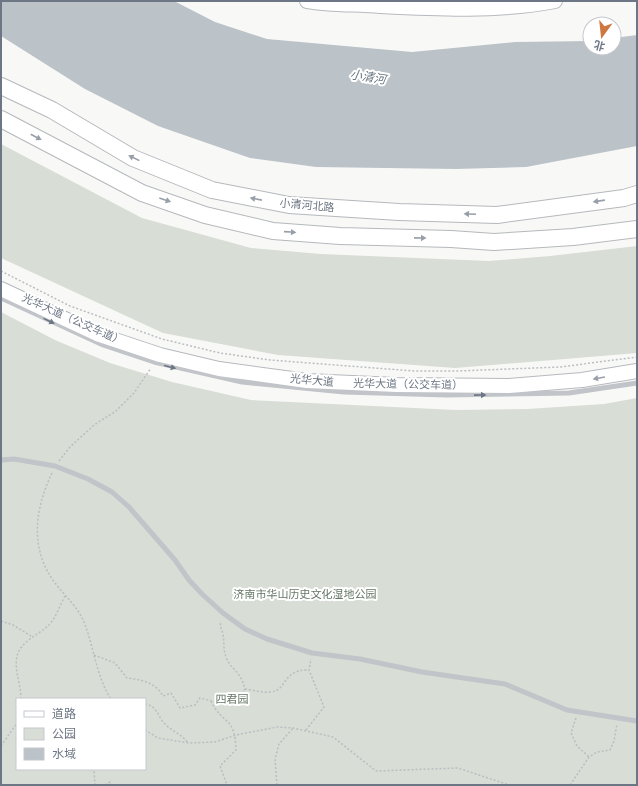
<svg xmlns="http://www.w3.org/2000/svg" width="638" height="786" font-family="'Golos Text','Noto Sans SC',sans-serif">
<rect width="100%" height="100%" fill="#f8f9f7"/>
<path fill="#d8ddd6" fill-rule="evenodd" d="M1,144l141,74 109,30 70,6 168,7 61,-5 87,-10v107l-182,15 -177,-13 -115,-22 -162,-75z
M1,312l54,28 55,23 62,19 79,18 205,10 71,-1 77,-5 33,-6v387h-636zM17,699h128v70h-128z"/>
<path fill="#bbc2c8" d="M1,1h173l41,21 52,17 145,13 103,-10 75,-1v7h24v-10l23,-3v111l-111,21 -70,2 -140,-2 -66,-9 -92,-32 -73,-37 -84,-53z"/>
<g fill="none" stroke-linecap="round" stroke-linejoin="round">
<defs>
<path id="secondary" d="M307,1c24,4 49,3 73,5 59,3 117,6 175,-5
M1,289l96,45 63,21 59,14 88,12 90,4 112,1 73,-6 55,-9"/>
<path id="primary" d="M1,86l51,24 81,48 79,32 77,15 110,7 98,3 127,-17 13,-4
M1,119l141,74 63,22 68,16 67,5 111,3 43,3 79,-5 64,-8"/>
</defs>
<use href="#secondary" stroke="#b6b9be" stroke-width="16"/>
<use href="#primary" stroke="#b5b8bc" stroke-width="18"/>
<path stroke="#bbbdc0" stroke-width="1.5" stroke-dasharray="2 2" stroke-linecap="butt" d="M1,271l69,35 92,33 58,14 50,7 144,11h43l103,-4 77,-10
M59,461l11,-14 24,-22 22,-14 18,-18 17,-25
M52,473c-17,36 -23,75 3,110 10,13 22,23 29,39 10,25 12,54 27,77
M1,621l12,4 18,11
M94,655l21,8 12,15c15,2 28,4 36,18l8,-3 9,15 15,-3 5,-7 23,6 13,-3 9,-12c-4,-18 -15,-20 -19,-32 -4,-10 0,-20 -6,-31l1,-5
M245,689c8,1 18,4 25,3 18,-1 11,-22 38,-22
M21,699c0,-15 -7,-28 -4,-43 4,-15 21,-21 31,-30 8,-8 12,-21 17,-30
M211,701c12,25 24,14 25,49l-16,16 7,19
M145,704c12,2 12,11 19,19 7,8 18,11 24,20
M576,718l-5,15 6,13 12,11
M145,730l13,8 31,5 26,-1 21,-7 41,-8 16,1 40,9 43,34 82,-3 51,17
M306,730l18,-23 -15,-37 2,-11
M1,746l16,-23
M91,769l3,2 1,14
M105,785l5,-3 2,3
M277,785l-2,-26 4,-15 14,-16
M570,785l19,-28 8,-5 13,-2 4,-9 3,-17"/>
<path stroke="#c1c4c8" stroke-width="5" d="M1,298l102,47 51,17 88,20 102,10 102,3 123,-2 68,-10
M1,460l13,-1 41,7 33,13 24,13 17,15 46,53 14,20 13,14 21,19 22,16 22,10 45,14 48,6 62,13 83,12 62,26 70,11"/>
<use href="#secondary" stroke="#fff" stroke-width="14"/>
<use href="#primary" stroke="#fff" stroke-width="16"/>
</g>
<defs><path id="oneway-solid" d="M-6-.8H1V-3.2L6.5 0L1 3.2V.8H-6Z"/></defs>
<g fill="#989fa9">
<use href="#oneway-solid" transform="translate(36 137) rotate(28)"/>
<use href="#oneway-solid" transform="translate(134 158) rotate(-154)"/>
<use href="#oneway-solid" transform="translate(256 199) rotate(-169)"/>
<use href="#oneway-solid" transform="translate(165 200) rotate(19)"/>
<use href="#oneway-solid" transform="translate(599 201) rotate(172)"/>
<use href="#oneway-solid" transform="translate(470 214) rotate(-178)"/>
<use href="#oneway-solid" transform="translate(290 232) rotate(4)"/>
<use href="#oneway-solid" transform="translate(420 238) rotate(1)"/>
<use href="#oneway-solid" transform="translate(599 378) rotate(170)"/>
</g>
<g fill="#6c7684">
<use href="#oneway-solid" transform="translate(49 321) rotate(26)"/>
<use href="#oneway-solid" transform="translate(170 367) rotate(14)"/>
<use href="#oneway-solid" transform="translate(480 395) rotate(-1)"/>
</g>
<g text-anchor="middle" stroke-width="4" stroke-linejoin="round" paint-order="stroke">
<g font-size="11" fill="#6c7684" stroke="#fff">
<text transform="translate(307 205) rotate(5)" y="4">小清河北路</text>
<text transform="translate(73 319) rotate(24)" y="4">光华大道（公交车道）</text>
<text transform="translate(312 380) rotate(5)" y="4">光华大道</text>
<text transform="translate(408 384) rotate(1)" y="4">光华大道（公交车道）</text>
</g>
<g font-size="11" fill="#676" stroke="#fff">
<text x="305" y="598">济南市华山历史文化湿地公园</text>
<text x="232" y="703">四君园</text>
</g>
<g font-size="12" font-style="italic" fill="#67757f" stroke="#fff">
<text transform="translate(368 77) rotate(9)" y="4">小清河</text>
</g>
</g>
<rect width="638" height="786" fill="none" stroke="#6c7684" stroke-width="4"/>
<rect x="16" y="698" width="130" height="72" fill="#ffffff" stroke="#c4c8ce"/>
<rect x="24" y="711" width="20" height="6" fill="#ffffff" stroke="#c4c8ce"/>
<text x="52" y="718" font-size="12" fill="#6c7684">道路</text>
<rect x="24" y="728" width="20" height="12" fill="#d8ddd6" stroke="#c4c8ce"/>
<text x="52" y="738" font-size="12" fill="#6c7684">公园</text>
<rect x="24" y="748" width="20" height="12" fill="#bbc2c8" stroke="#c4c8ce"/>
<text x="52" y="758" font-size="12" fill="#6c7684">水域</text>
<g transform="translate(602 36) rotate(195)"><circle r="19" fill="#ffffff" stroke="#c4c8ce"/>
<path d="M0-3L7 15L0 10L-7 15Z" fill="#cf7741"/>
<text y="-6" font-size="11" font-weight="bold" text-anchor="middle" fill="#6c7684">北</text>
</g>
</svg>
